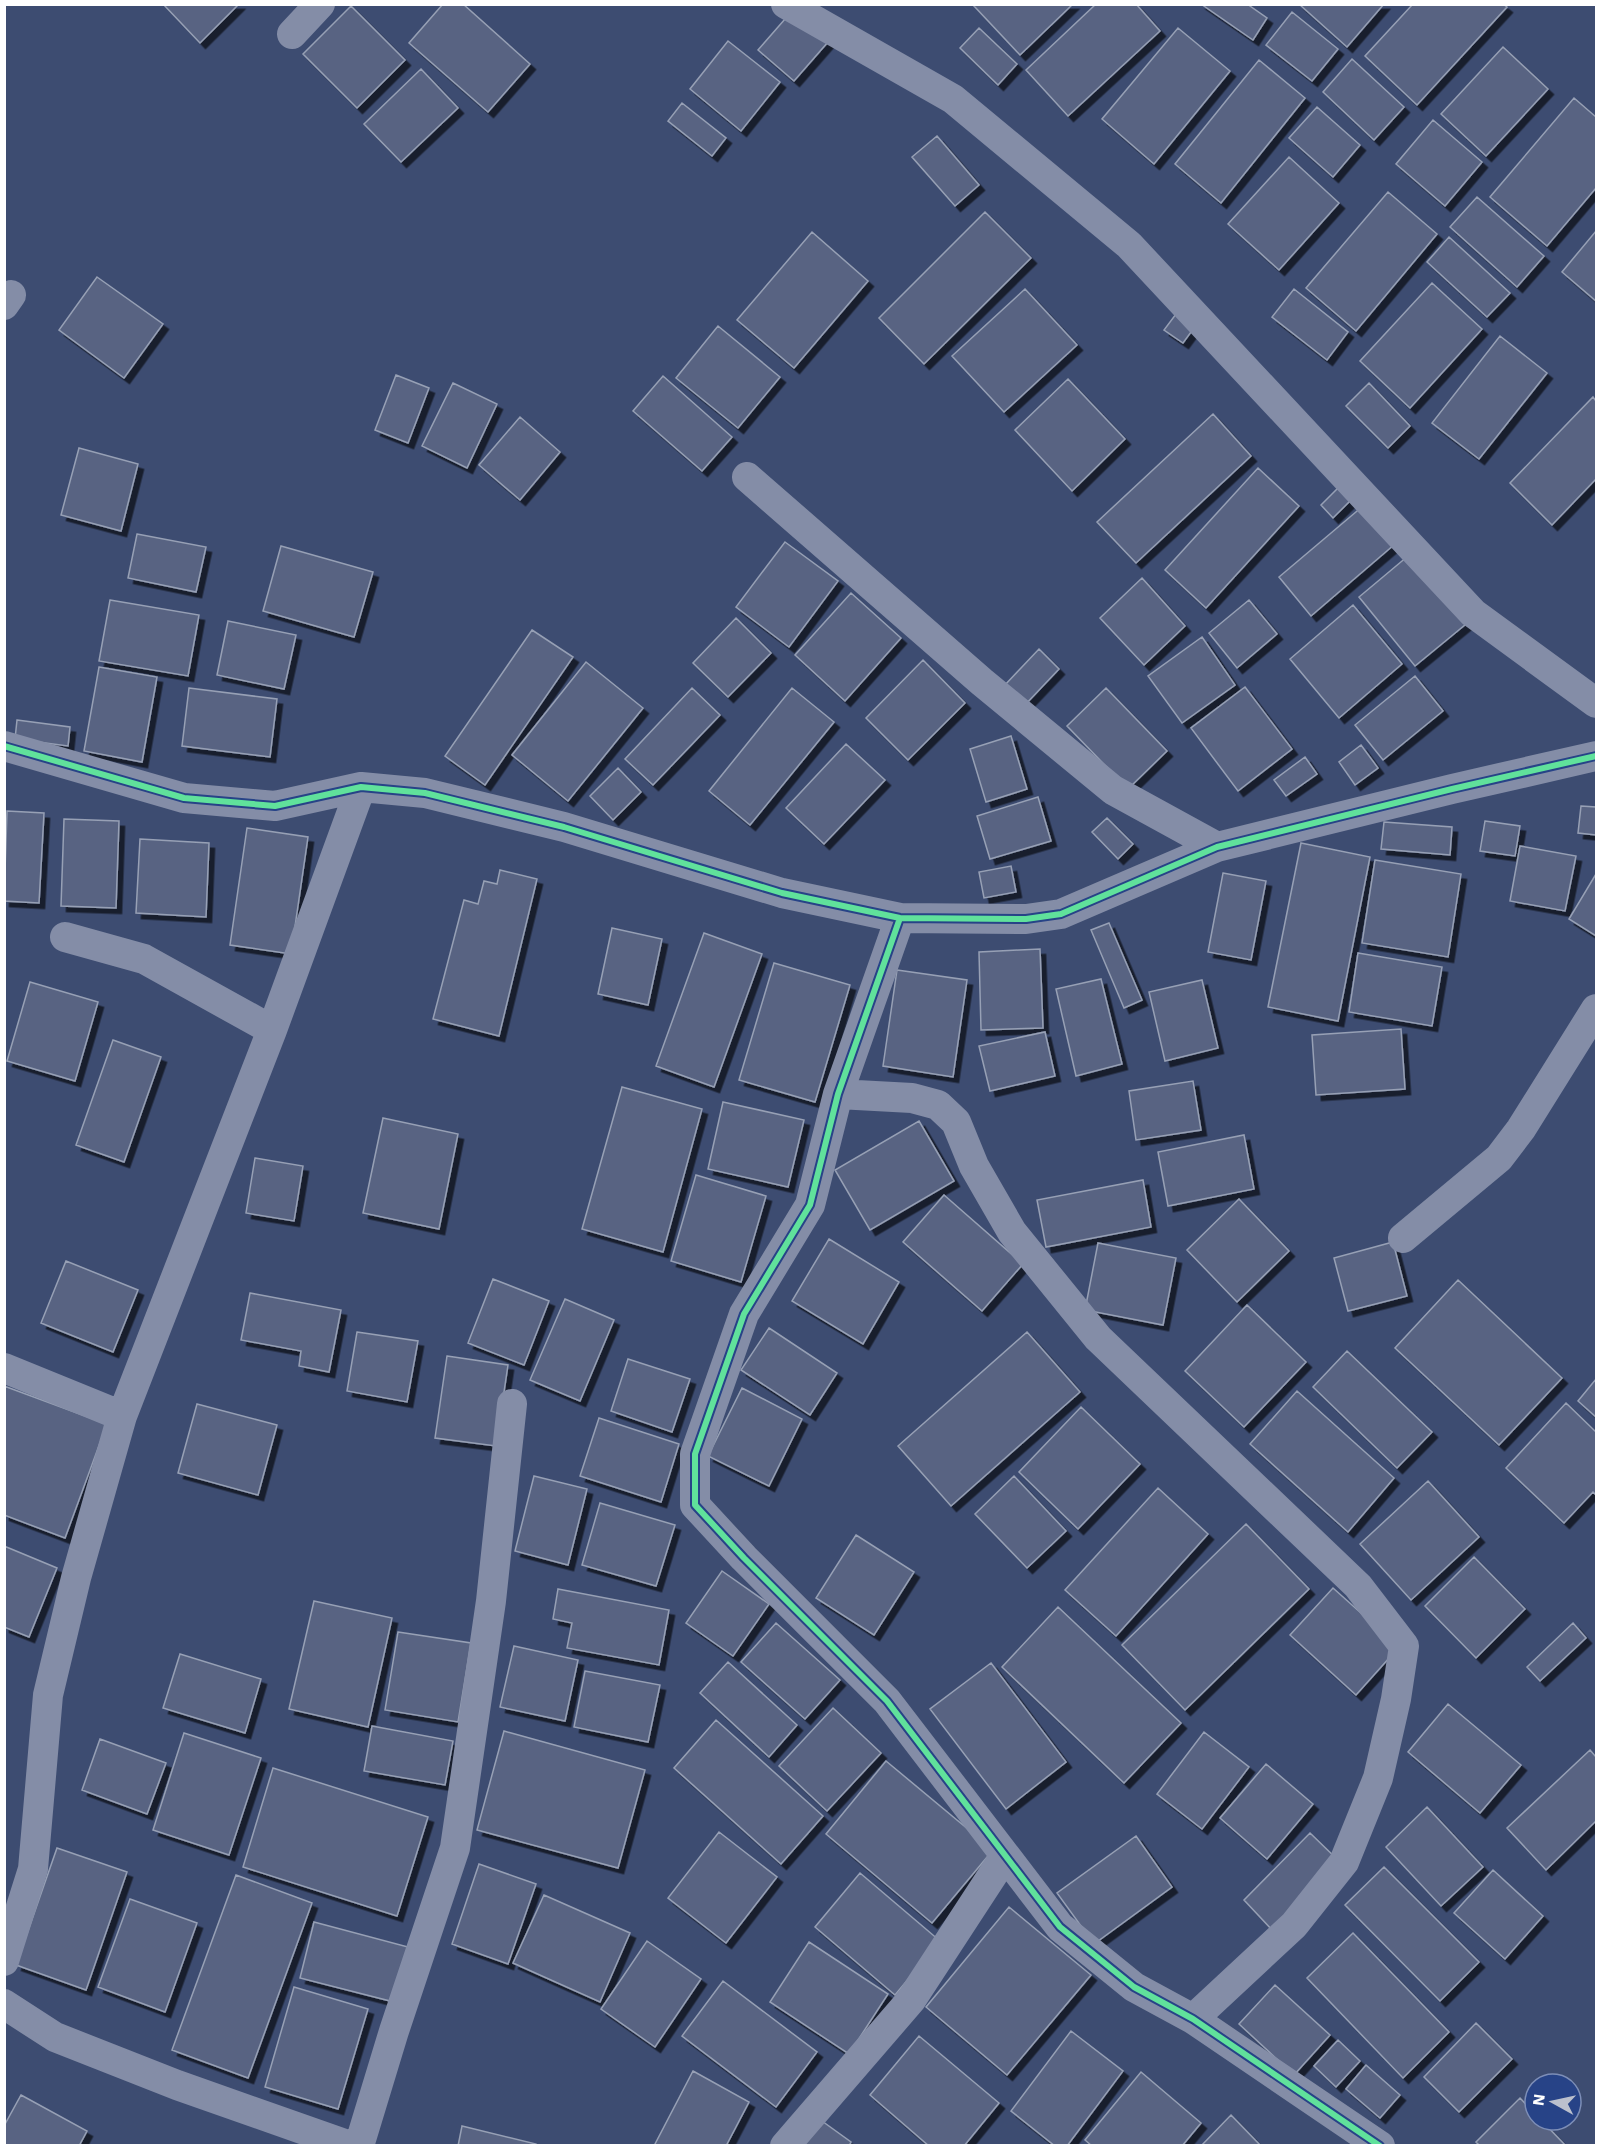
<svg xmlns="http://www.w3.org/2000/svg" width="1601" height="2150" font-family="'Work Sans',sans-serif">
<defs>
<filter id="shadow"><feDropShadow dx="5.5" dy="5.5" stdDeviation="0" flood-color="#0009"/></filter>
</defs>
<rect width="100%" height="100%" fill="#3d4c71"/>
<path fill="#586482" stroke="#97a0b5" stroke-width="1.5" filter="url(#shadow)" d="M163,4h76l-39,39z
M443,4h20l67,60 -42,48 -79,-69z
M976,4h97l-53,51 -46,-49z
M1096,4h40l24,27 -92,85 -42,-46z
M1201,4h46l20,14 -14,22z
M1299,4h85l-37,43z
M1413,4h90l4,3 -90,98 -52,-49z
M351,6l54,54 -48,48 -54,-54z
M792,11l36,31 -34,39 -36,-31z
M1292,12l46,37 -26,32 -46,-36z
M979,28l38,36 -19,21 -38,-37z
M1178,28l52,43 -76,93 -52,-45z
M728,41l52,41 -39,49 -51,-42z
M1503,47l45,42 -62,67 -45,-42z
M1352,59l52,48 -30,33 -51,-48z
M1259,60l46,38 -84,105 -46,-39z
M421,69l37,39 -57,54 -37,-38z
M1574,98l22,19v71l-49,58 -57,-49z
M682,103l44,35 -14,18 -44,-35z
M1317,107l43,38 -27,32 -44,-39z
M1433,120l49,42 -37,44 -49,-42z
M937,136l42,49 -24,21 -43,-49z
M1289,157l50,46 -60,67 -51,-46z
M1388,192l49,42 -81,97 -50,-43z
M1477,197l67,59 -27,31 -67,-60z
M985,212l46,46 -107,106 -45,-46z
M1596,231v70l-34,-29z
M812,232l56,49 -74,87 -57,-48z
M1449,237l61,56 -23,24 -60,-55z
M97,277l66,47 -39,54 -65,-48z
M1432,283l50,46 -72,79 -50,-47z
M1025,289l52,56 -73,67 -52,-56z
M1294,289l54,43 -21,28 -55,-43z
M1176,314l18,14 -11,15 -19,-13z
M718,326l62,51 -42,51 -62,-50z
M1500,336l47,37 -68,86 -47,-36z
M396,375l33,13 -21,55 -33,-13z
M663,376l69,61 -30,34 -69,-60z
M1068,379l57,60 -53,52 -57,-61z
M453,383l44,21 -30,64 -45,-22z
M1369,383l41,43 -22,22 -42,-42z
M1593,397l3,4v78l-44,46 -42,-42z
M1213,414l38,42 -115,107 -39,-41z
M520,417l40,35 -40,48 -41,-35z
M79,448l59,16 -17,67 -60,-16z
M1258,468l41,38 -93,102 -41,-38z
M1343,483l13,12 -23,23 -12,-13z
M1363,506l32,38 -84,72 -32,-39z
M137,534l69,13 -10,45 -68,-14z
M785,542l53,39 -49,66 -53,-40z
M281,546l92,26 -19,65 -91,-26z
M1414,551l57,69 -56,46 -56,-69z
M1142,578l43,48 -41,39 -44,-47z
M851,593l50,45 -56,63 -50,-46z
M110,600l89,15 -11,61 -89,-15z
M1249,600l28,34 -40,34 -28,-35z
M1353,605l49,59 -63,54 -49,-59z
M736,618l35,35 -43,44 -35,-34z
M228,621l68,14 -12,54 -67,-14z
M532,630l41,27 -88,128 -40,-29z
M1202,637l33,48 -53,38 -34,-47z
M1039,649l20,20 -35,37 -20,-20z
M923,660l42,43 -57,57 -42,-42z
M586,662l57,46 -75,93 -56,-46z
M99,667l58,10 -15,85 -58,-11z
M1415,676l28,35 -60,49 -28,-35z
M1245,687l47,62 -54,42 -47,-63z
M189,688l88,11 -7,58 -88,-11z
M692,688l28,27 -67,70 -28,-26z
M792,688l42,34 -84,103 -41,-34z
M1106,688l61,63 -39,38 -61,-63z
M17,720l53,7 -2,19 -53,-7z
M1011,736l16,53 -41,13 -16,-53z
M846,744l39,36 -61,64 -38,-36z
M1361,745l17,23 -23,17 -16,-23z
M1305,757l12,17 -31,22 -12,-16z
M618,768l23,24 -28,28 -23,-24z
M1038,797l13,44 -61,18 -13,-43z
M1581,806l15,1v28l-18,-2z
M7,811l37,2 -5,90 -35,-2z
M1107,818l26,26 -15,15 -26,-27z
M64,819l55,2 -3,87 -55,-2z
M1485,821l35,5 -5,30 -35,-5z
M1384,822l68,5 -2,28 -69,-6z
M247,828l61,9 -17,117 -61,-9z
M140,839l69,4 -3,74 -70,-4z
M1301,843l69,14 -32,164 -70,-14z
M1520,846l56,10 -11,55 -55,-10z
M1375,860l86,14 -13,83 -86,-14z
M1011,866l5,26 -32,6 -5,-26z
M500,870l37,9 -38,157 -66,-17 31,-119 14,4 6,-23 13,3z
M1223,873l43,8 -15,79 -43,-8z
M1596,874v62l-27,-17z
M1109,923l33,77 -18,8 -33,-78z
M612,928l50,11 -14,66 -50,-11z
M704,933l58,21 -48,133 -58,-21z
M1040,949l3,79 -62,2 -2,-78z
M1358,953l84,14 -10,59 -83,-14z
M774,963l76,22 -35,117 -76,-22z
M897,970l70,10 -14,97 -70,-11z
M1101,979l21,85 -46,12 -20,-87z
M1202,980l16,68 -53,13 -16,-69z
M30,982l68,20 -23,79 -68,-20z
M1401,1029l4,60 -89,6 -4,-60z
M1045,1032l10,44 -65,15 -11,-45z
M113,1040l48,17 -37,105 -48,-17z
M1193,1081l8,49 -65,10 -7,-49z
M622,1087l80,22 -39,143 -81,-23z
M723,1102l81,18 -16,67 -80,-18z
M383,1118l75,16 -19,95 -76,-16z
M919,1121l35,60 -84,49 -35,-60z
M1244,1135l10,54 -86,17 -10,-54z
M255,1158l48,8 -9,55 -48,-8z
M696,1175l70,21 -25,86 -70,-21z
M1143,1180l8,47 -105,20 -9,-47z
M944,1195l79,69 -41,47 -79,-69z
M1239,1199l50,52 -52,51 -50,-52z
M829,1239l70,43 -36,62 -71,-43z
M1393,1242l14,54 -59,15 -14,-53z
M1098,1243l78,15 -13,67 -78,-15z
M66,1261l72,29 -25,62 -72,-29z
M493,1279l56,22 -25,64 -56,-22z
M1458,1280l104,98 -63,67 -104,-97z
M250,1293l91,17 -12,62 -30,-6 2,-15 -60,-11z
M565,1299l49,21 -34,81 -50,-21z
M1247,1305l59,57 -62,65 -59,-56z
M769,1328l68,45 -27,42 -69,-45z
M357,1332l61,9 -11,61 -60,-11z
M1027,1332l53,60 -129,114 -53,-60z
M1347,1351l85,81 -35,36 -84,-81z
M447,1356l61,9 -12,81 -61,-8z
M628,1359l62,20 -18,53 -61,-21z
M1596,1379v38l-18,-16z
M4,1386l103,38 -42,114 -61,-23z
M742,1388l60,31 -33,67 -61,-30z
M1297,1391l97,87 -46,54 -98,-88z
M1566,1403l30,29v63l-3,-3 -29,31 -58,-55z
M197,1404l80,21 -19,70 -80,-22z
M1081,1407l59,57 -62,65 -59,-57z
M599,1418l80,26 -18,58 -81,-26z
M534,1476l53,13 -19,76 -53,-14z
M1014,1476l52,55 -39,37 -52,-54z
M1428,1481l51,56 -68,63 -51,-56z
M1158,1488l50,46 -92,102 -51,-46z
M600,1503l75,22 -19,61 -74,-21z
M1246,1524l63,65 -124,121 -63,-65z
M856,1535l58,37 -40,63 -58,-37z
M4,1546l53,22 -28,69 -25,-10z
M1474,1557l51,52 -49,49 -51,-52z
M722,1571l47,33 -36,52 -47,-33z
M1333,1588l66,59 -43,48 -66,-60z
M558,1589l111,21 -10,55 -92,-17 5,-25 -19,-4z
M314,1601l78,17 -24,109 -79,-18z
M1058,1607l123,116 -57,60 -122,-116z
M776,1623l64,57 -35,39 -64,-57z
M1573,1623l13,15 -46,43 -13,-14z
M398,1632l73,11 -13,79 -73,-12z
M514,1646l64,14 -13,61 -65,-14z
M180,1654l81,25 -16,54 -82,-25z
M728,1662l69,63 -28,32 -69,-64z
M991,1663l75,99 -60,47 -76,-100z
M585,1671l75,14 -12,57 -74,-15z
M1448,1704l73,61 -41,48 -72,-61z
M833,1708l48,45 -54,58 -48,-45z
M716,1720l107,96 -42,48 -107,-96z
M372,1726l81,15 -8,44 -81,-14z
M504,1731l141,39 -27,98 -141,-38z
M1204,1732l45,35 -47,62 -45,-35z
M184,1733l77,25 -32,97 -76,-25z
M100,1739l66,24 -19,51 -65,-24z
M1590,1750l6,7v64l-50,49 -39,-42z
M886,1761l107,89 -61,73 -106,-89z
M1266,1764l47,40 -46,55 -47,-41z
M273,1768l155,49 -31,99 -154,-49z
M1427,1807l56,60 -42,39 -55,-59z
M719,1832l58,45 -51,66 -58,-45z
M1310,1833l31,30 -68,68 -29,-31z
M1136,1836l36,51 -78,57 -37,-51z
M57,1848l70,24 -41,118 -70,-25z
M479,1864l57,20 -28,80 -56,-20z
M1384,1867l95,95 -39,39 -95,-96z
M1493,1870l50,46 -38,43 -51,-46z
M860,1873l80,68 -45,54 -80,-68z
M236,1875l76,28 -64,175 -76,-28z
M544,1895l86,38 -30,69 -87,-39z
M130,1899l67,24 -32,89 -67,-25z
M1009,1907l82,68 -84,100 -81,-68z
M314,1922l94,25 -14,55 -94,-24z
M1353,1933l96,99 -46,46 -96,-100z
M647,1941l54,38 -46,68 -54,-38z
M809,1942l79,52 -39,60 -79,-52z
M723,1981l94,71 -41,55 -94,-71z
M1275,1985l55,50 -36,40 -55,-51z
M294,1987l74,22 -30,100 -73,-22z
M1476,2023l36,36 -53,53 -35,-35z
M1071,2031l52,40 -56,75h-12l-44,-35z
M919,2036l80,67 -35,43h-35l-59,-51z
M1338,2040l22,21 -24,26 -22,-21z
M1366,2065l34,30 -20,23 -34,-29z
M693,2071l56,31 -23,44h-72z
M1141,2072l60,51 -19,23h-90l-7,-6z
M21,2095l66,36 -8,15h-75v-20z
M1520,2098l15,16v6h6l25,26h-86l-4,-4z
M1231,2115l30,31h-60z
M815,2116l36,26 -2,4h-55z
M462,2126l74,18v2h-78z"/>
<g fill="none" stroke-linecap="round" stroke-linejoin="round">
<path stroke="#848da7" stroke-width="30" d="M786,4l167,95 176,146 344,368 123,90
M292,34l28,-30
M4,305l7,-10
M747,477l235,205 131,108 104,57
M4,746l180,52 91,8 86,-19 64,6 139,34 218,66 118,25 126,1 35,-5 156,-67 235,-58 144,-33
M900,918l-62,176 -28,111 -66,109 -49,140v51l49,53 143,143 173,226 74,60 59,32 187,127
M65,937l79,22 128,71
M838,1094l74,4 26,7 18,17 18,44 38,66 86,106 260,248 46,60 -8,53 -18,79 -34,84 -50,63 -101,94
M1403,1238l96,-80 22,-29 75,-120
M4,1368l118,48 -46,162 -28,117 -15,174 -29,92
M122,1416l150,-386 89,-243
M4,2004l51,33 122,48 173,61
M359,2146l35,-115 61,-183 36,-247 21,-197
M785,2146l126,-146 94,-144"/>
<defs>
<path id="cycleway" d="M4,746l180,52 91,8 86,-19 64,6 139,34 218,66 118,25 126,1 35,-5 156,-67 235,-58 144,-33
M900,918l-62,176 -28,111 -66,109 -49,140v51l49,53 143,143 173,226 74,60 59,32 187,127"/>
</defs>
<use href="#cycleway" stroke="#274387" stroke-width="10"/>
<use href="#cycleway" stroke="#60e19b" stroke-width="6"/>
</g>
<rect width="1601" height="2150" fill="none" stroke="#ffffff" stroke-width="12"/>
<g transform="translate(1553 2102) rotate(278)"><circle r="28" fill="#274387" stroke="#7d8eb7" stroke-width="1.5"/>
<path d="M0-4.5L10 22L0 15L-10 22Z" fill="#bbc0cd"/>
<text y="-9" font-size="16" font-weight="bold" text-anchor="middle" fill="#ffffff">N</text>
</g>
</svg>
